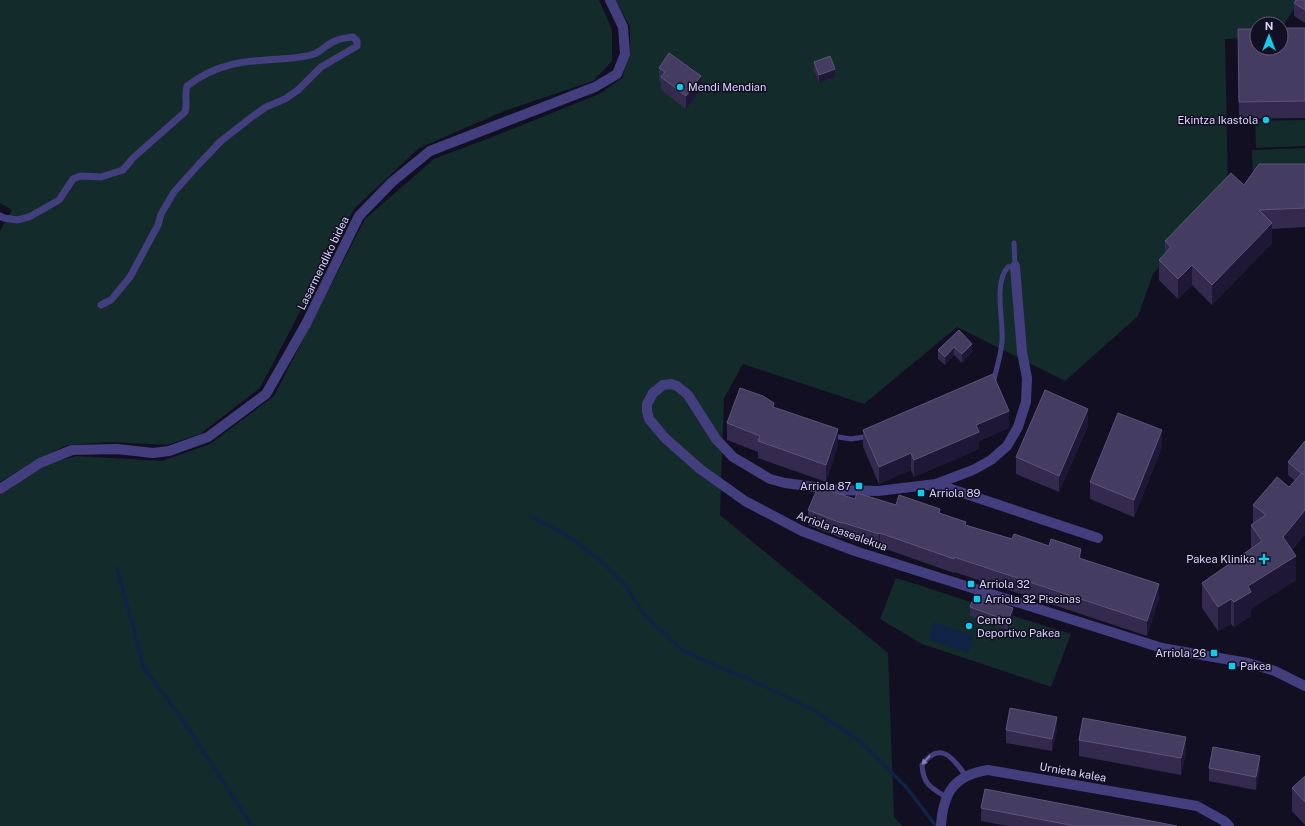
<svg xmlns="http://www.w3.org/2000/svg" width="1305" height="826" font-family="'Public Sans',sans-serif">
<rect width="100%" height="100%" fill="#130f22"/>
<path fill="#132b2b" d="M0,0h599l13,30v31l-19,20 -89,30 -85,37 -65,61 -94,179 -60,46 -33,11 -58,-3 -42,3 -36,18 -31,19v-251l12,-21 -12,-7z
M615,0h685l-19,29v-5h-24v14l-32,1 3,152 -75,83 -15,42 -73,65 -108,-54 -93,77 -121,-40 -19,34 -4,117 168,138 6,164 8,9h-902v-331l39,-26 21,-9 17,-4 85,5 48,-17 64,-48 91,-177 69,-60 76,-29 89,-36 23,-16 8,-26v-25z
M1305,120v26l-49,2 -1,-27z
M1305,148v34l-52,2 -1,-34z
M896,578c58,18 116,38 175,56l-20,53 -129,-43 -42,-25z"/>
<path fill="#112344" d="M934,622l40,14 -6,17 -40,-14z"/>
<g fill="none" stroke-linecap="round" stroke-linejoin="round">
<path stroke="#112344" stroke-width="3.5" d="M534,518l34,18 32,24 25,25 18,28 40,38 83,36 49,24 46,31 46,46 29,38
M117,568l27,100 40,54 68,104"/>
<path stroke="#433e7d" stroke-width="5" d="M991,383l3,-4c3,-12 7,-25 8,-37 2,-20 -9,-59 6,-75l7,-1 -1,-23
M832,436l19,3 19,-3
M946,797c-15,-9 -23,-13 -24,-32 18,-25 31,-7 44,11"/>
<path stroke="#433e7d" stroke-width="7" d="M0,216l4,2 13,2 12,-3 30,-17 14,-21 7,-3 21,1 22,-7 10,-12 52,-46c3,-9 -1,-17 2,-26 30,-23 57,-25 93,-27 11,-1 23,-1 34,-5 8,-3 13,-10 21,-13 6,-3 12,-3 18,-4l4,4v5l-36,21 -23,23 -13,9 -19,8 -13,9 -32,25 -21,22 -26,29 -13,22 -3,11 -28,52 -19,23 -10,5"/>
<path stroke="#433e7d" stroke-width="10" d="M1015,266l7,86 5,26 -1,24 -8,25 -11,19 -16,14 -18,10 -37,14 -58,7 -41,-1 -52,-7 -15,-4 -37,-22 -17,-18 -28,-44 -11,-9 -6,-2 -8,1 -10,8 -6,11v7l2,8 16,19 35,31 45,32 57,30 53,20 307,97 86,15 27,8 30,15
M936,484l162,54
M0,489l40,-26 32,-13 45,-1 36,4 16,-2 39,-14 58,-43 40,-70 53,-108 33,-34 38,-31 165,-64 22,-13 8,-20 -2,-27 -13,-27
M941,826c2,-33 13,-51 47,-56l209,36 27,15 5,5"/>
</g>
<path fill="#332a4e" d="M1305,0v23l-11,-7v-13z
M1305,28v90l-66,1 -1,-73z
M814,62l21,15 -16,6 -5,-12z
M659,68l42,21 -15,20 -25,-19v-8l-2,-2z
M1305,164v63l-33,2v14l-60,62 -20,-20 -14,14 -19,-19v-20l6,-6v-13l79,-56z
M959,330l13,22 -10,11 -8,-8 -9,10 -7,-6v-9z
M774,407l64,38 -12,37 -68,-24v-6l-31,-12v-17z
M1088,426l-29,66 -43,-18v-17z
M1009,428l-30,13v8l-65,28 -3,-7 -32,14 -16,-37v-17z
M1305,441v93l-13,16 4,30 -45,29v7l-17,11 -3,-3 -13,7 -16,-23v-25l49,-34v-24l2,-1v-19l36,-18 6,-6 -7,-6v-13z
M1162,447l-28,70 -44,-18v-17z
M855,499l41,6 44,9 26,11 46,14 69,20 78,40 -12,37 -193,-64v1l-74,-26 -1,2 -38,-12v1l-33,-13v-15z
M970,607l43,9 -5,14 -38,-14z
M1006,730h51l-5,21 -46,-8z
M1079,740l107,13 -5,22 -102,-19z
M1209,768l51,1 -4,21 -47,-9z
M1305,776v49l-13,-14v-23z
M981,808l196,18h-169l-27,-5z"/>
<path fill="#1e1735" d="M835,69v8l-16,6v-8z
M701,76v13l-15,20v-13z
M1272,223v20l-60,62v-20z
M1192,265v20l-14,14v-20z
M972,344v8l-10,11v-9z
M954,347v8l-9,10v-8z
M1088,409v17l-29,66v-16z
M1009,411v17l-30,13v8l-65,28v-17l62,-35z
M838,429v16l-12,37v-17z
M1162,430v17l-28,70v-17z
M911,453v17l-32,14v-17z
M1305,510v24l-22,27v-24z
M880,533v14l-1,2v-15z
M1081,549v15l-2,-6z
M1296,556v24l-45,29v7l-17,11v-25l14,-16z
M1159,584v15l-12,37v-15z
M1231,599v25l-13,7v-24z
M1013,608v8l-5,14v-9z
M1057,717v13l-5,21v-12z
M1186,737v16l-5,22v-17z
M1260,756v13l-4,21v-13z"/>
<path fill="#453c61" stroke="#5c5479" d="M1296,0h9v10l-11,-7z
M1281,28h24v73l-66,1 -1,-73h19v19h24z
M669,53l32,23 -15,20 -25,-19 4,-5 -6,-4z
M830,56l5,13 -16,6 -5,-13z
M1259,164h46v44l-46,2 13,13 -60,62 -20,-20 -14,14 -19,-19 12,-13 -6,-6 66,-68 13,12z
M959,330l13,14 -10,10 -8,-7 -9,10 -7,-7z
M993,374l16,37 -33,14 3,7 -65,28 -3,-7 -32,14 -16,-37z
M740,388l23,8 11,7 -1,4 65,22 -12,36 -68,-24 2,-5 -33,-13z
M1045,390l43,19 -29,67 -43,-19z
M1118,413l44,17 -28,70 -44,-18z
M1305,441v34l-3,-2v1l-14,-12z
M1302,473l3,2v35l-22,27 13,19 -48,30 3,6 -17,10 -3,-3 -13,8 -16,-24 60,-42 -11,-16 15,-10 -13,-10 24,-28 12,10z
M818,487l37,12 2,-6 39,12 3,-10 41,14 -1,4 27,9 -1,3 47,14 2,-5 35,12 2,-7 30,10 -2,9 80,26 -12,37 -193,-64v2l-74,-26 -1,1 -38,-12v1l-33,-13z
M975,594l38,14 -5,13 -38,-14z
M1010,708l47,9 -5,22 -46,-9z
M1083,718l103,19 -5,21 -102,-18z
M1213,747l47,9 -4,21 -47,-9z
M1305,776v26l-13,-14z
M985,789l192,37h-102l-94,-18z"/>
<defs><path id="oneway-solid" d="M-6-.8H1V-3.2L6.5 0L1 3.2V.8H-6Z"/></defs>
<use fill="#8781b6" href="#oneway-solid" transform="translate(926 760) rotate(132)"/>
<g fill="#11cbea" stroke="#130f22" stroke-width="1.5">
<circle cx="680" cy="87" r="4"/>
<circle cx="1266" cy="120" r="4"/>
<rect x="855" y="482" width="8" height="8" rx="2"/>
<rect x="917" y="489" width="8" height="8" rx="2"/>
<path d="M1262 553h4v4h4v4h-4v4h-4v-4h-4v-4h4z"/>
<rect x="967" y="580" width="8" height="8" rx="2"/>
<rect x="973" y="595" width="8" height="8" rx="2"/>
<circle cx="969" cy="626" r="4"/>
<rect x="1210" y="649" width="8" height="8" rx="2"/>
<rect x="1228" y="662" width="8" height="8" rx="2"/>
</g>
<g text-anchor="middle" stroke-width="3" stroke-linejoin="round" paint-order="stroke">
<g font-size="11" fill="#dad3fc" stroke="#130f22" text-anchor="start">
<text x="688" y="91">Mendi Mendian</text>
<text x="1258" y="124" text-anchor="end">Ekintza Ikastola</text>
<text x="851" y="490" text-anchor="end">Arriola 87</text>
<text x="929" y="497">Arriola 89</text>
<text x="1255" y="563" text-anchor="end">Pakea Klinika</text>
<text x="979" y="588">Arriola 32</text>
<text x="985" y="603">Arriola 32 Piscinas</text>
<text x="977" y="624">Centro<tspan x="977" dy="13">Deportivo Pakea</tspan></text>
<text x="1206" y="657" text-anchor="end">Arriola 26</text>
<text x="1240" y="670">Pakea</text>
</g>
<g font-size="11" fill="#dad3fc" stroke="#130f22">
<text transform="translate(323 263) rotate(-64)" y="4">Lasarmendiko bidea</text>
<text transform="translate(842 531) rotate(20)" y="4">Arriola pasealekua</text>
<text transform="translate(1073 772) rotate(10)" y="4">Urnieta kalea</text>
</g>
</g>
<g transform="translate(1269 36)"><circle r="19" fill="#130f22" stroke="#635d79"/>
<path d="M0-3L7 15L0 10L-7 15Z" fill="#11cbea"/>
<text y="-6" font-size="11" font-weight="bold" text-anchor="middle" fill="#dad3fc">N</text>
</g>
</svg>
